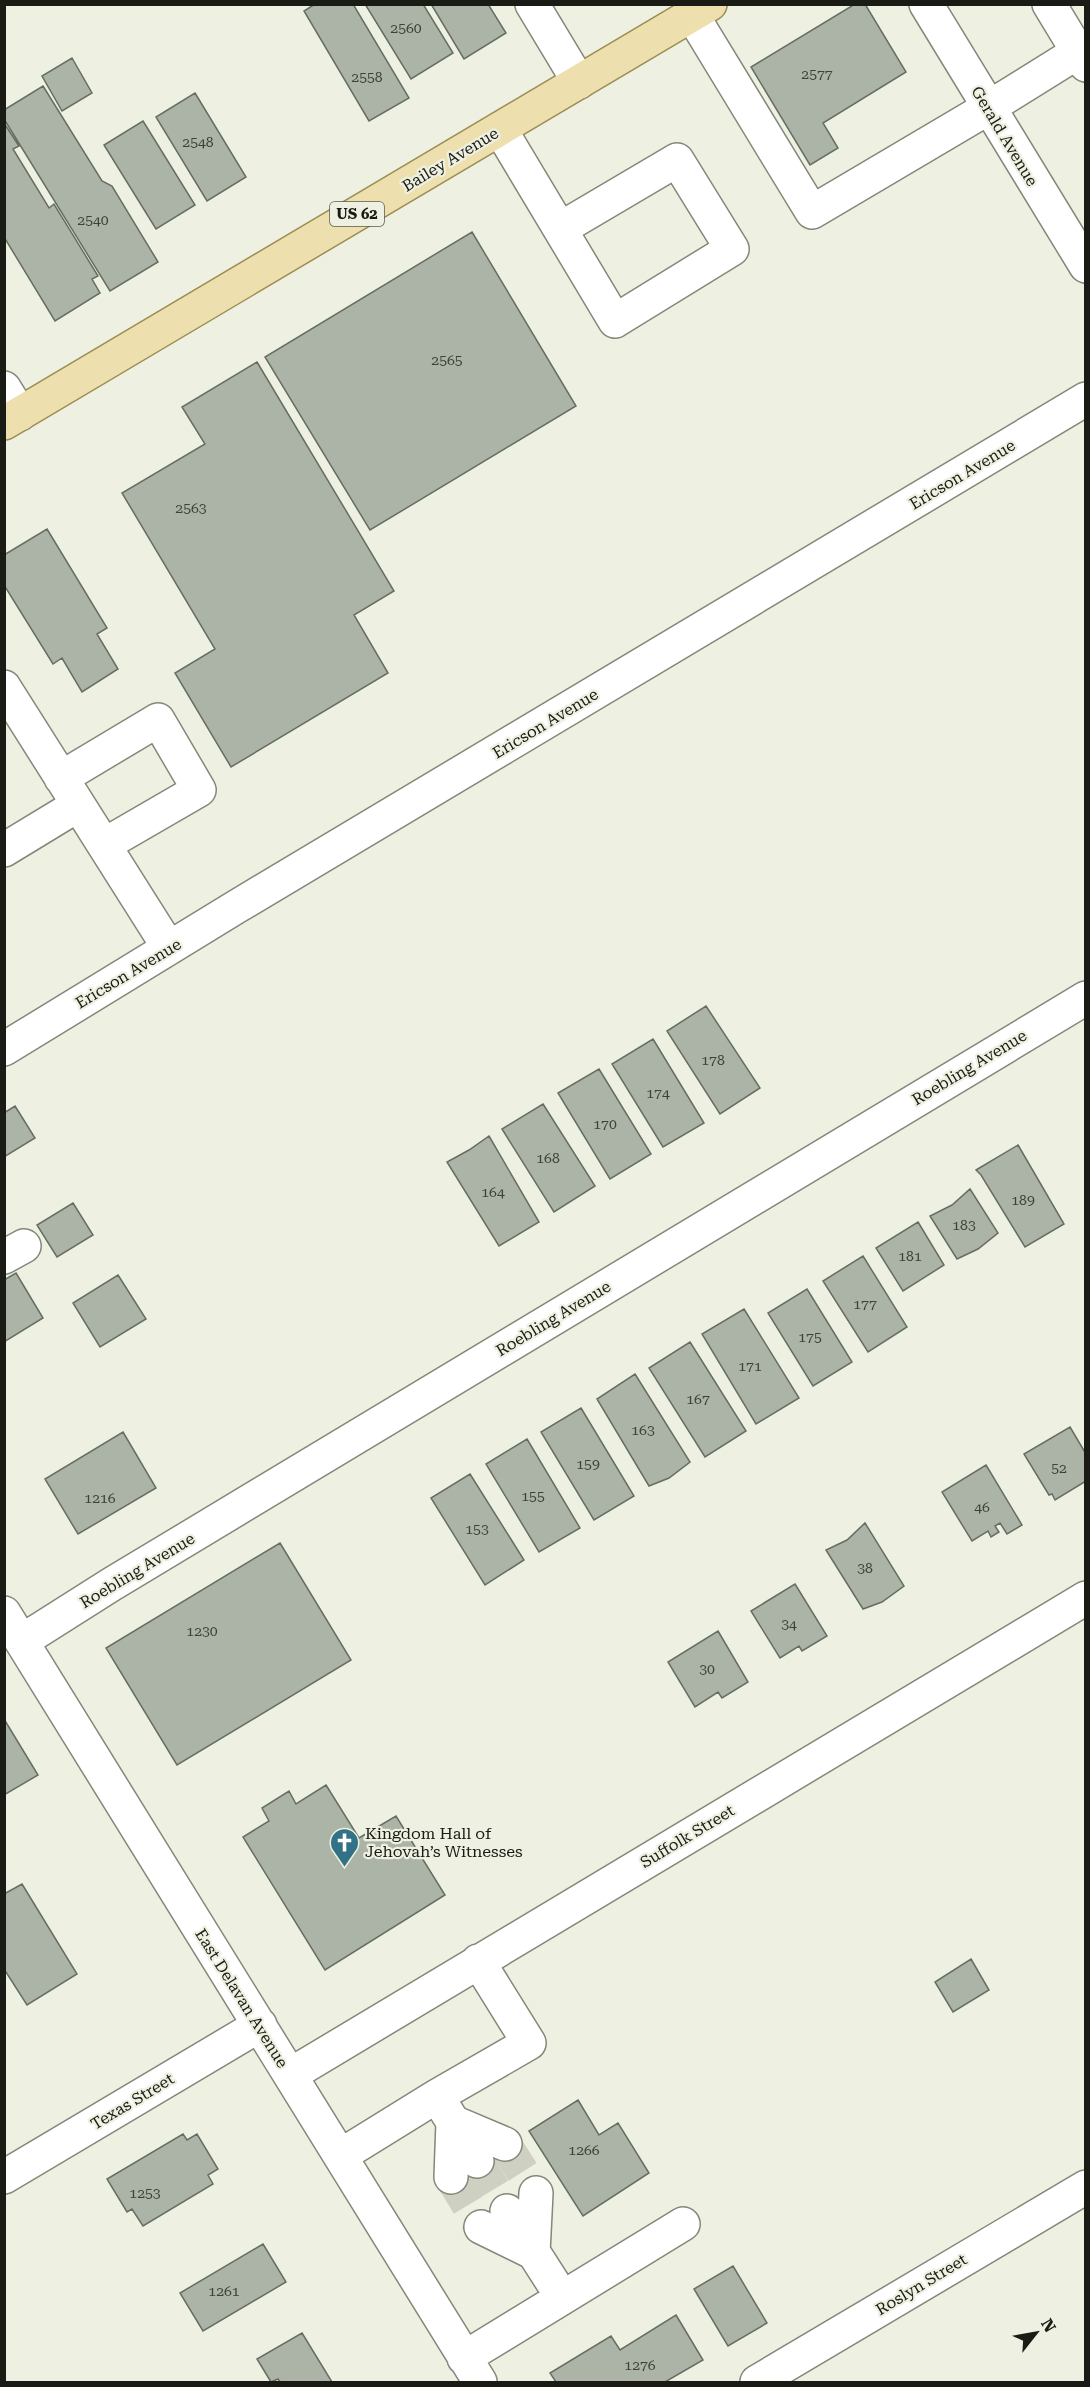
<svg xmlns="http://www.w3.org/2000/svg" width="1090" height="2387" font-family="'Roboto Serif',serif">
<rect width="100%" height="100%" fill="#eef1e1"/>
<path fill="#abb4a7" stroke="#656e62" stroke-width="1.5" d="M315,4h38l56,94 -40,23 -65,-110z
M365,4h58l30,49 -42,26z
M431,4h57l18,29 -42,26z
M855,4h10l41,68 -83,51 15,25 -28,17 -59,-98z
M72,58l20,35 -30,18 -20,-35z
M43,86l59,95 10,5 46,76 -48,29 -106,-172v-9z
M195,93l51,84 -39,24 -51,-84z
M143,121l52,84 -39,24 -52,-84z
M4,123l15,23 -6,3 36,59 5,-4 44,72 -6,3 8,14 -45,28 -51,-84z
M472,232l104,174 -206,124 -105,-173z
M257,362l137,229 -40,24 34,58 -157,94 -56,-94 40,-24 -93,-156 83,-49 -23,-37z
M47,529l60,99 -10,6 21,35 -36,23 -20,-34 -9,6 -49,-79v-30z
M706,1006l54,82 -40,26 -53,-83z
M653,1039l51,84 -41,24 -51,-83z
M599,1069l52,85 -41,25 -52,-86z
M543,1104l52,82 -41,26 -52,-83z
M15,1106l20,32 -31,19v-44z
M489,1136l50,86 -40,24 -52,-84 22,-12z
M1018,1145l46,79 -39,23 -44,-72 -5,-5z
M970,1189l28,44 -20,16 -21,10 -27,-43 22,-11z
M73,1203l20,32 -36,22 -20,-32z
M918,1222l26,43 -41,26 -27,-43z
M863,1256l44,71 -39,25 -45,-71z
M16,1273l27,45 -39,24v-62z
M118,1275l28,44 -46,28 -27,-44z
M807,1289l45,73 -39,24 -45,-73z
M744,1309l55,89 -43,26 -54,-90z
M690,1342l56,89 -41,26 -56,-89z
M635,1374l55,88 -21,16 -20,8 -52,-87z
M581,1408l53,88 -40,24 -53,-88z
M1070,1427l16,27v27l-31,19 -3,-6 -3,1 -25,-41z
M123,1432l33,56 -78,46 -33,-55z
M527,1439l53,89 -41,24 -53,-88z
M986,1465l36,60 -15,9 -7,-11 -5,3 4,6 -8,5 -3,-6 -16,10 -30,-49z
M470,1474l54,86 -39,25 -54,-87z
M865,1523l39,63 -22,16 -19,7 -37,-59 21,-10z
M280,1543l71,117 -174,105 -71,-117z
M795,1584l32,52 -25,15 -3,-5 -19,12 -29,-47z
M718,1631l30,51 -26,16 -4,-6 -23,15 -27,-45z
M4,1719l34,56 -34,20z
M326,1785l33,53 37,-22 49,79 -120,75 -82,-133 26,-16 -7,-13 27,-17 7,13z
M22,1884l55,90 -50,31 -23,-36v-75z
M971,1959l18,31 -36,22 -18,-30z
M578,2100l21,35 19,-12 31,50 -66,43 -54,-85z
M183,2134l4,6 10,-6 21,35 -10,6 5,9 -70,42 -11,-17 -5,3 -20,-33z
M263,2244l23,38 -83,49 -23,-38z
M733,2266l34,57 -39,23 -34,-57z
M676,2315l27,45 -38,22h-109l-6,-9 61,-37 9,14z
M302,2333l30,49h-52l-2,-3 -7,3 -14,-23z"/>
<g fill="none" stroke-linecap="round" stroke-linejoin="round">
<path stroke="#ced1c2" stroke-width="33" stroke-dasharray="33 16" stroke-linecap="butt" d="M505,2144l31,49
M477,2161l30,50
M451,2177l30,50"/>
<defs>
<path id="minor" d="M532,4l47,78
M926,4l160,262
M1049,4l37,61
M692,15l120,197 176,-104 90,-56
M500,129l115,192 117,-72 -55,-89 -117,69
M4,388l16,26
M4,687l165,261
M61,778l97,-58 41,70 -95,55
M4,850l74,-45
M4,1049l232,-142 850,-508
M4,1257l20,-11
M4,1613l476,769
M22,1641l90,-57 974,-586
M290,2075l796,-477
M437,2096l92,-53 -51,-82
M453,2122l52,22
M340,2156l97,-60 40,65
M4,2177l256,-152
M451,2177l2,-55
M507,2211l55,86
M481,2227l51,25
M533,2253l3,-60
M464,2358l219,-134
M757,2382l329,-195"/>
<path id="major" d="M4,423l706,-419"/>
</defs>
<use href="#minor" stroke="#848779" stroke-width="36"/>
<use href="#major" stroke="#9c8d55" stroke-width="36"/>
<use href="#minor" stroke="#fff" stroke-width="33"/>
<use href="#major" stroke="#eedfae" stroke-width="33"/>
</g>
<defs>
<symbol id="church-pin" viewBox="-11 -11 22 30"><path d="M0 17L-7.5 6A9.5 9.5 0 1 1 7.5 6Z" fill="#327286" stroke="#eef1e1"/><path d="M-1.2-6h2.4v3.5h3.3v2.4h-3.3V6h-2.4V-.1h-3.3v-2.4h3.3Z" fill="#fff"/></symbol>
</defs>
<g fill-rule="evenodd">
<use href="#church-pin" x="328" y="1826" width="33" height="45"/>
</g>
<g text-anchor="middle" stroke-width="4.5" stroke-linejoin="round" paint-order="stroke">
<g font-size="14" fill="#3e413a">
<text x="406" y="33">2560</text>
<text x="817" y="79">2577</text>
<text x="367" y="82">2558</text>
<text x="198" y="147">2548</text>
<text x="93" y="225">2540</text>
<text x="447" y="365">2565</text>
<text x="191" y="513">2563</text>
<text x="713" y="1065">178</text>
<text x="658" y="1098">174</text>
<text x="605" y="1129">170</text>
<text x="548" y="1163">168</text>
<text x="493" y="1197">164</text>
<text x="1023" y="1205">189</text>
<text x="964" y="1230">183</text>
<text x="910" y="1261">181</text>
<text x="865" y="1309">177</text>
<text x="810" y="1342">175</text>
<text x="750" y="1371">171</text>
<text x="698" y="1404">167</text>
<text x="643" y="1435">163</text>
<text x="588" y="1469">159</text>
<text x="1059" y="1473">52</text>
<text x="533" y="1501">155</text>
<text x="100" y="1503">1216</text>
<text x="982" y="1512">46</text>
<text x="477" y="1534">153</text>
<text x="865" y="1573">38</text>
<text x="789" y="1629">34</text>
<text x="202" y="1636">1230</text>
<text x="707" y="1674">30</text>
<text x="584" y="2155">1266</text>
<text x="145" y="2198">1253</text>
<text x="224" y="2296">1261</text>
<text x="640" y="2370">1276</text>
</g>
<rect fill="#eef1e1" stroke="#5a5b52" stroke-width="1.5" x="330" y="202" width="54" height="24" rx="4.5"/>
<g font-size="15" font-weight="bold" fill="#1a1b15">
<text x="357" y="219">US 62</text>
</g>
<g font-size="16" fill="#1a1b15" stroke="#eef1e1">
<text transform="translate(1005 136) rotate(59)" y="6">Gerald Avenue</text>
<text transform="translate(450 159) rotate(-31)" y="6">Bailey Avenue</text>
<text transform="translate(962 474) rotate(-31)" y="6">Ericson Avenue</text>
<text transform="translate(545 723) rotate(-31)" y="6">Ericson Avenue</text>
<text transform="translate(128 973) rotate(-31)" y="6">Ericson Avenue</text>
<text transform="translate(969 1067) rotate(-31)" y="6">Roebling Avenue</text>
<text transform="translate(553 1318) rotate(-31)" y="6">Roebling Avenue</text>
<text transform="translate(137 1570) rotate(-31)" y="6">Roebling Avenue</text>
<text transform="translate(687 1836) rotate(-31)" y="6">Suffolk Street</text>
<text transform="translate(242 1998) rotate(58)" y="6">East Delavan Avenue</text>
<text transform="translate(132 2101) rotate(-31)" y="6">Texas Street</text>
<text transform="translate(921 2284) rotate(-31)" y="6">Roslyn Street</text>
</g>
<g font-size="16" fill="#1a1b15" stroke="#eef1e1" text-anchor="start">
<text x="365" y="1839">Kingdom Hall of<tspan x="365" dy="18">Jehovah’s Witnesses</tspan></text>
</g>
</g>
<rect width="1090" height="2387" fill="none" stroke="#1a1b15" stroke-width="12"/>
<g transform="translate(1036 2333) rotate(59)" stroke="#eef1e1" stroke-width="4.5" paint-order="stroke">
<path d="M0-4.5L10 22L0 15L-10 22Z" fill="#1a1b15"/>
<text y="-9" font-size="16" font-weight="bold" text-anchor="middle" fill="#1a1b15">N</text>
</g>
</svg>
